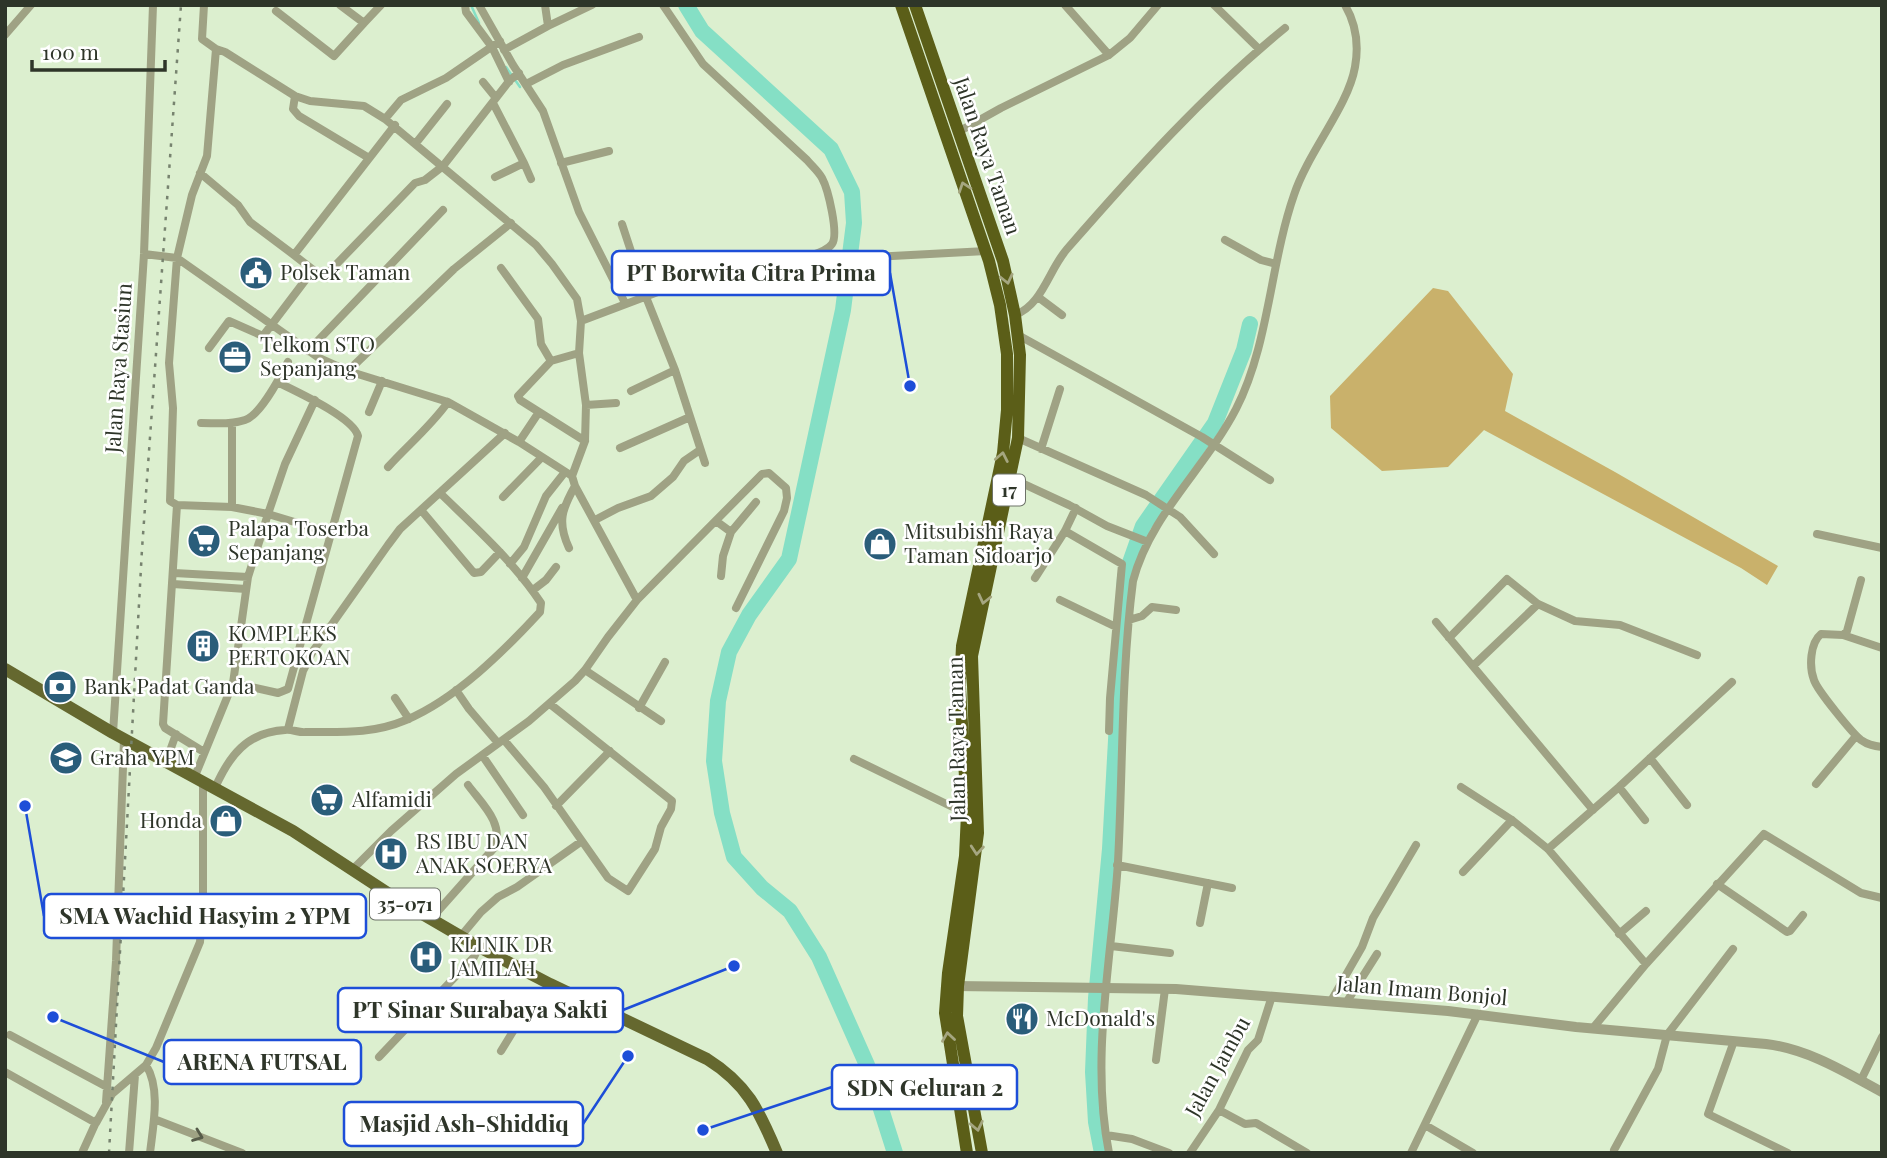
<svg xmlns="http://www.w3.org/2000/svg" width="1887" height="1158" font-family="'Playfair Display',serif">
<rect width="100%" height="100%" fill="#dcefcf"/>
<path fill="#c9b16b" d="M1433,288l15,3 65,83 -8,37 110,61 163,94 -11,19 -26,-17 -257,-138 -36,37 -66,4 -51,-43 -1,-32z"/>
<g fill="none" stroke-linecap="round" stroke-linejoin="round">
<path stroke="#85dfc5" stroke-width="2.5" d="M471,5l8,18
M506,67l14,20"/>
<path stroke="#85dfc5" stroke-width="16" d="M686,5l16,26 129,118 21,43 2,31 -11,87 -54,249 -40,56 -20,37 -11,49 -4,60 8,52 12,44 28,31 28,23 29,46 48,108 28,88
M1102,1153l-6,-31 -3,-50 3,-74 14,-149 15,-272 18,-51 72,-103 29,-73 6,-26"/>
<path stroke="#9fa284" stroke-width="8" d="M204,5l-2,34 14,10
M340,5l24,18 17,-18
M465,5l1,7 26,35 17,35
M479,5l34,60 30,46 36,101 46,91
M663,5l40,59 104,96c5,6 11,11 15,18 6,11 17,56 10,66 -5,7 -17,10 -25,13
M1065,5l44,50
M1214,5l45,44
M276,11l58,45 30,-33
M548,26l44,-21
M5,35l26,-30
M504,50l44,-24 -3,-21
M483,82l13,16
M526,84l37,-19 76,-28
M295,96l-2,13 6,7 70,42
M493,103l31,60 -29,14
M385,119l16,-19 45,-22 54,-37
M395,125l-101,130 27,21h4l90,-93 10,-3 18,-14 67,-86 9,-7
M958,132l43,-24 108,-53 21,-17 28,-33
M416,143l31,-39
M524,163l7,16
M561,163l48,-12
M200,173l38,32 12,17 44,33
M622,224l24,73 29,73 30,93
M1225,240l36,20 15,4
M144,254l33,4 142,100 29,13 100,31 71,40 53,34
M501,268l37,51 3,25 10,17
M1038,297l24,18
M1015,315c28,-11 33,-44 52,-66 68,-78 138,-156 218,-221
M581,321l90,-34 45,-11 82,-15 188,-10
M1018,335l184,102 68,43
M209,348l20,-27 34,15 50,-66
M308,351l135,-141
M579,353l-28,8 -33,35 2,4 65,41
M348,371l106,-102 57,-46
M631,391l44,-21
M586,405l30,-2
M369,412l13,-31
M201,423c15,0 30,2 44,-3 16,-5 35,-43 43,-58
M1018,438l128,57 34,22 34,37
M519,442l20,-30
M620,448l70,-31
M1041,449l19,-60
M388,467c20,-22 43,-41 60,-65
M1011,478l58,27 38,21 41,16
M503,497l39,-40
M177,505l-14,219 2,4 39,24
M232,507v-83
M421,510l53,63 7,-1 19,-20
M595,520l23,-12 33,-12 22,-19 11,-16 16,-11
M716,521l15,11 -8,24 -2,20
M1065,531l57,33 -12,134 -1,33
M731,532l25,-30
M331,533l-63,-19 -36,-7 -55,-2 -7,-4 3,-93 -4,-45 8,-105 15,-63 15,-39 9,-107 9,3 70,44 15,5 54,5 21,13 151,126 16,19 25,35 4,22 -2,32 7,52 -1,36 -13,35 3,10 62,114
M1817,534l65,14
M569,548c-12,-26 -7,-39 6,-62
M510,564l14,-17 22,-51 19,-24
M174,573l74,4
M522,578l40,-70
M1035,578l30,-47 11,-23
M1861,580l-14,51 -4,4 -22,-1c-11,9 -12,33 -7,46 3,10 39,54 47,60 7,5 13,6 21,7
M173,584l73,5
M533,590l13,-10 10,-13
M1060,600l56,27
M1129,620l13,-4 10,-9 24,3
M1436,622l157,188
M1843,635l39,13
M1449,638l58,-59 31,25 37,17 45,4 77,30
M1473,666l65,-62
M585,670l76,51
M233,683l45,10 10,-4 70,-253c-5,-19 -63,-45 -81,-54
M456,690l13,19 29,34
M395,698l14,21
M639,708l26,-46
M288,729l15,-58 10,-20 75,-106 12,-16 105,-96
M113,733l31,-479 9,-249
M504,740l40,47 64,91 20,13 27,-42 6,-22 10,-18 1,-8 -122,-97
M482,755l41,60
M1650,758l37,47
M854,759l113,55
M166,762l10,-28
M195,776l38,-93 15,-106 20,-63 17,-50 30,-64
M1816,784l40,-48
M1461,787l51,33 36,29 98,115
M1619,787l26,33
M215,788c14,-32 32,-56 70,-58 7,-1 14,3 21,2 36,0 67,2 100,-12 50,-21 98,-69 134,-108l1,-9c-27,-41 -66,-76 -101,-110
M556,806l54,-55
M1548,849l71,-62 113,-105
M1117,865l115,23
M352,870l39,-39 65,-57 73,-53 46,-40 10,-11 23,-33 29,-37 125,-126 7,-1 17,15 1,10 -3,13 -48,97
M1463,872l49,-52
M1717,884l70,48 3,-1 13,-16
M430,920l64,-72c11,-24 -12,-44 -26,-63
M1200,923l8,-40
M1619,934l27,-23
M461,936l20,-24 17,-15 19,-10 65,-46
M1111,946l59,7
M1331,1001l31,-54 11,-29 43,-73
M1346,1003l31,-49
M1593,1028l53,-64 118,-130 97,59 21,5
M10,1035l97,52
M1734,1041l-26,73 80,39
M501,1051l19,-31 10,1 20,-37
M379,1057l95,-100 5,-10
M1156,1060l9,-71
M146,1065c15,24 7,61 4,88
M5,1072l91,51 16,-29 34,-29 10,-17 44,-106 3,-42v-118
M1861,1080l21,-43
M106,1102l10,-141 8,-222
M1219,1110l26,14 11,-1 51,30
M154,1119l88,34
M1425,1125l48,28
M1106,1135l26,4 37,14
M1614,1150l44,-81 9,-34 66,-86
M82,1153l15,-33
M129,1153l6,-78
M1109,1153c-19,-95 3,-196 9,-291 5,-93 3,-188 15,-281 17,-66 72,-112 103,-172 33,-64 34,-145 58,-214 14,-43 54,-88 61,-128 4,-22 1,-43 -10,-62
M1190,1153l29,-43 29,-60 10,-10 14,-44
M1411,1153l67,-139"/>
<path stroke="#9fa284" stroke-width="10" d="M954,986l222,3 272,22 128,16 190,17c42,5 79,28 116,48"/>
<path stroke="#65682f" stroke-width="12" d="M5,669l108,64 180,98 107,70 79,46 71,37 157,75c40,25 52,51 70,94"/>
<path stroke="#5b5e18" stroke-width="12" d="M901,5l88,256 11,44 7,49v56l-4,43 -41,193 -2,41 7,127 -2,42 -17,117 -3,40 22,140
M915,5l88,256 12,54 5,40 -2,83 -46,218 6,177 -20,153 -1,30 25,137"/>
<path stroke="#77836f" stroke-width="2.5" stroke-dasharray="3.5 7" stroke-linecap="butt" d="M109,1153l33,-604 39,-544"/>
</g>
<defs><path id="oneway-chevron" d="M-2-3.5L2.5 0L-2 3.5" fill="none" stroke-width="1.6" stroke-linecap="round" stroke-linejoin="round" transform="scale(1.75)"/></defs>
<g stroke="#a5a680">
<use href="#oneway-chevron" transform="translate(964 187) rotate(-109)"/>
<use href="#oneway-chevron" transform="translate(1007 279) rotate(77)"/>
<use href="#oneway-chevron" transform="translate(1002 457) rotate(-79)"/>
<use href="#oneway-chevron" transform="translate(984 599) rotate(103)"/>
<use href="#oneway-chevron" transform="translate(977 850) rotate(95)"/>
<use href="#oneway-chevron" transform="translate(948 1037) rotate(-98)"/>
<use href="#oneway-chevron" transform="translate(977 1126) rotate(78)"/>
</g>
<use stroke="#565b49" href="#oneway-chevron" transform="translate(198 1136) rotate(21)"/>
<defs>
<symbol id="civic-disc" viewBox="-11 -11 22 22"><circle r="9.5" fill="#2a5d7a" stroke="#fff"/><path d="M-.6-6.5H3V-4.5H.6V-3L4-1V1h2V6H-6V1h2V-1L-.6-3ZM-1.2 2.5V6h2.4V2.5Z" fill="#fff"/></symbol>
<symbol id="office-disc" viewBox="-11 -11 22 22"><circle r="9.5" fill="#2a5d7a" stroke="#fff"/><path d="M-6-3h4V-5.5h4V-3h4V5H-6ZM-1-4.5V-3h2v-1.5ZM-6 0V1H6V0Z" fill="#fff"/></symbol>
<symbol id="supermarket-disc" viewBox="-11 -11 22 22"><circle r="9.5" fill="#2a5d7a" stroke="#fff"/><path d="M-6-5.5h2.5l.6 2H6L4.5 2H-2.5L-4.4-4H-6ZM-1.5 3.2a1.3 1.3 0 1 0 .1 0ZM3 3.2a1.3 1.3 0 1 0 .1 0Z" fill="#fff"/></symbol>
<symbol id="shop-disc" viewBox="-11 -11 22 22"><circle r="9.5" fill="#2a5d7a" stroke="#fff"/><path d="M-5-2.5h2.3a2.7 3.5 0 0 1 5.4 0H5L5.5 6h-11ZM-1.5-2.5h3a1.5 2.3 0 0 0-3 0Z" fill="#fff"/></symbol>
<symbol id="building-disc" viewBox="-11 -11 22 22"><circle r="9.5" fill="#2a5d7a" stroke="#fff"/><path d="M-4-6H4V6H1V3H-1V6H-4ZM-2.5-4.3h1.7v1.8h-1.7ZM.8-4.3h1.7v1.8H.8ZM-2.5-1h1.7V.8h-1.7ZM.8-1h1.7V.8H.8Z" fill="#fff"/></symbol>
<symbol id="bank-disc" viewBox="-11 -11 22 22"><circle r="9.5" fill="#2a5d7a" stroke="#fff"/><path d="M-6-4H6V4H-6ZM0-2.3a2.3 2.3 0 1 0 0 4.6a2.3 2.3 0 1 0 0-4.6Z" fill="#fff"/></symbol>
<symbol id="school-disc" viewBox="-11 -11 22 22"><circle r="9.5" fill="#2a5d7a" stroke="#fff"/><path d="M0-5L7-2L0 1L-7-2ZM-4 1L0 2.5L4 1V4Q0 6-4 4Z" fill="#fff"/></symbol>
<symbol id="hospital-disc" viewBox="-11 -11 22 22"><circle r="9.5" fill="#2a5d7a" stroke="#fff"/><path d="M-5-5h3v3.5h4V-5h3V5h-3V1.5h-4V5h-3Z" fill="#fff"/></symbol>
<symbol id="restaurant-disc" viewBox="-11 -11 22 22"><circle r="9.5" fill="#2a5d7a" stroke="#fff"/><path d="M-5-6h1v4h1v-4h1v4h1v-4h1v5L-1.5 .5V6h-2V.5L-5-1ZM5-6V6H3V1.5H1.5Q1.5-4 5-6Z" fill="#fff"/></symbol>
</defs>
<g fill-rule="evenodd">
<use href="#civic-disc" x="237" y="254" width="38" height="38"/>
<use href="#office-disc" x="216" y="338" width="38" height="38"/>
<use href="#supermarket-disc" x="185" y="522" width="38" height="38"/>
<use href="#shop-disc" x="861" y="525" width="38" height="38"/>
<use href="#building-disc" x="184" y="627" width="38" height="38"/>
<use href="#bank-disc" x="41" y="668" width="38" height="38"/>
<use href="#school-disc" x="47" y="739" width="38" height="38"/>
<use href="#supermarket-disc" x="308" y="781" width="38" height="38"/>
<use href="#shop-disc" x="207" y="802" width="38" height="38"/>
<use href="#hospital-disc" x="372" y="835" width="38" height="38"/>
<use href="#hospital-disc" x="407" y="938" width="38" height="38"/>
<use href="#restaurant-disc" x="1003" y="1000" width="38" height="38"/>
</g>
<g text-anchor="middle" stroke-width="5" stroke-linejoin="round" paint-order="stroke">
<g fill="#fff" stroke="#6d7269" stroke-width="2">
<rect x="993" y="474.5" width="32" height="31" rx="5"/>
<rect x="370" y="888.5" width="70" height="31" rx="5"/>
</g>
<g font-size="19" font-weight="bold" fill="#2e3529">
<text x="1009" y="497">17</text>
<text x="405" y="911">35-071</text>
</g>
<g font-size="21" fill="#2e3529" stroke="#fff">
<text transform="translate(987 156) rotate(71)" y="7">Jalan Raya Taman</text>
<text transform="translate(119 368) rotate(-86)" y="7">Jalan Raya Stasiun</text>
<text transform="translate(957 739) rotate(-91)" y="7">Jalan Raya Taman</text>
<text transform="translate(1422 991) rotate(5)" y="7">Jalan Imam Bonjol</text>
<text transform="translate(1218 1067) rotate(-61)" y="7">Jalan Jambu</text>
</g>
<g font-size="21" fill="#2e3529" stroke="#fff" text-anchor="start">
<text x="280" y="280">Polsek Taman</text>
<text x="260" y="352">Telkom STO<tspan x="260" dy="24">Sepanjang</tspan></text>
<text x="228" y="536">Palapa Toserba<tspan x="228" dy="24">Sepanjang</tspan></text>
<text x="904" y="539">Mitsubishi Raya<tspan x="904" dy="24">Taman Sidoarjo</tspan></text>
<text x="228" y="641">KOMPLEKS<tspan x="228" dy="24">PERTOKOAN</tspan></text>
<text x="84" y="694">Bank Padat Ganda</text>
<text x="90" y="765">Graha YPM</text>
<text x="352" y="807">Alfamidi</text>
<text x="202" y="828" text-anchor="end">Honda</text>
<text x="416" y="849">RS IBU DAN<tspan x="416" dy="24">ANAK SOERYA</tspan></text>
<text x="450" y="952">KLINIK DR<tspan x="450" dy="24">JAMILAH</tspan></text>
<text x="1046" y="1026">McDonald's</text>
</g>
</g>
<path fill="none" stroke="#1d4ed8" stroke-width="2.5" d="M910 386L890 273M25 806L44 916M734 966L623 1010M53 1017L164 1062M703 1130L832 1087M628 1056L583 1124"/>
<g fill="#1d4ed8" stroke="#fff" stroke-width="2.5">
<circle cx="910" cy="386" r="7"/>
<circle cx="25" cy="806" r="7"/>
<circle cx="734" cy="966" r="7"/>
<circle cx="53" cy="1017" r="7"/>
<circle cx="703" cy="1130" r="7"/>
<circle cx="628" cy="1056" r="7"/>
</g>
<g fill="#fff" stroke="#1d4ed8" stroke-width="2.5">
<rect x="612" y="251" width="278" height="44" rx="7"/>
<rect x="44" y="894" width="322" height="44" rx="7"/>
<rect x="338" y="988" width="285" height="44" rx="7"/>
<rect x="164" y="1040" width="197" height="44" rx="7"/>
<rect x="832" y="1065" width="185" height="44" rx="7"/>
<rect x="344" y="1102" width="239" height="44" rx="7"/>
</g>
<g font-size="23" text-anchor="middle" font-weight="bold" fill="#2e3529">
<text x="751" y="281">PT Borwita Citra Prima</text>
<text x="205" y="924">SMA Wachid Hasyim 2 YPM</text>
<text x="480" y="1018">PT Sinar Surabaya Sakti</text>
<text x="262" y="1070">ARENA FUTSAL</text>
<text x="925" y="1096">SDN Geluran 2</text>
<text x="464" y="1132">Masjid Ash-Shiddiq</text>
</g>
<rect width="1887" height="1158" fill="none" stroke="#2e3529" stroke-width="14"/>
<path d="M32 60v10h133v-10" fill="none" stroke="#2e3529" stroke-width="3.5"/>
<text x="42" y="60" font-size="21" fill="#2e3529" stroke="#ffffff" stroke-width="5" paint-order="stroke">100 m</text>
</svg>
